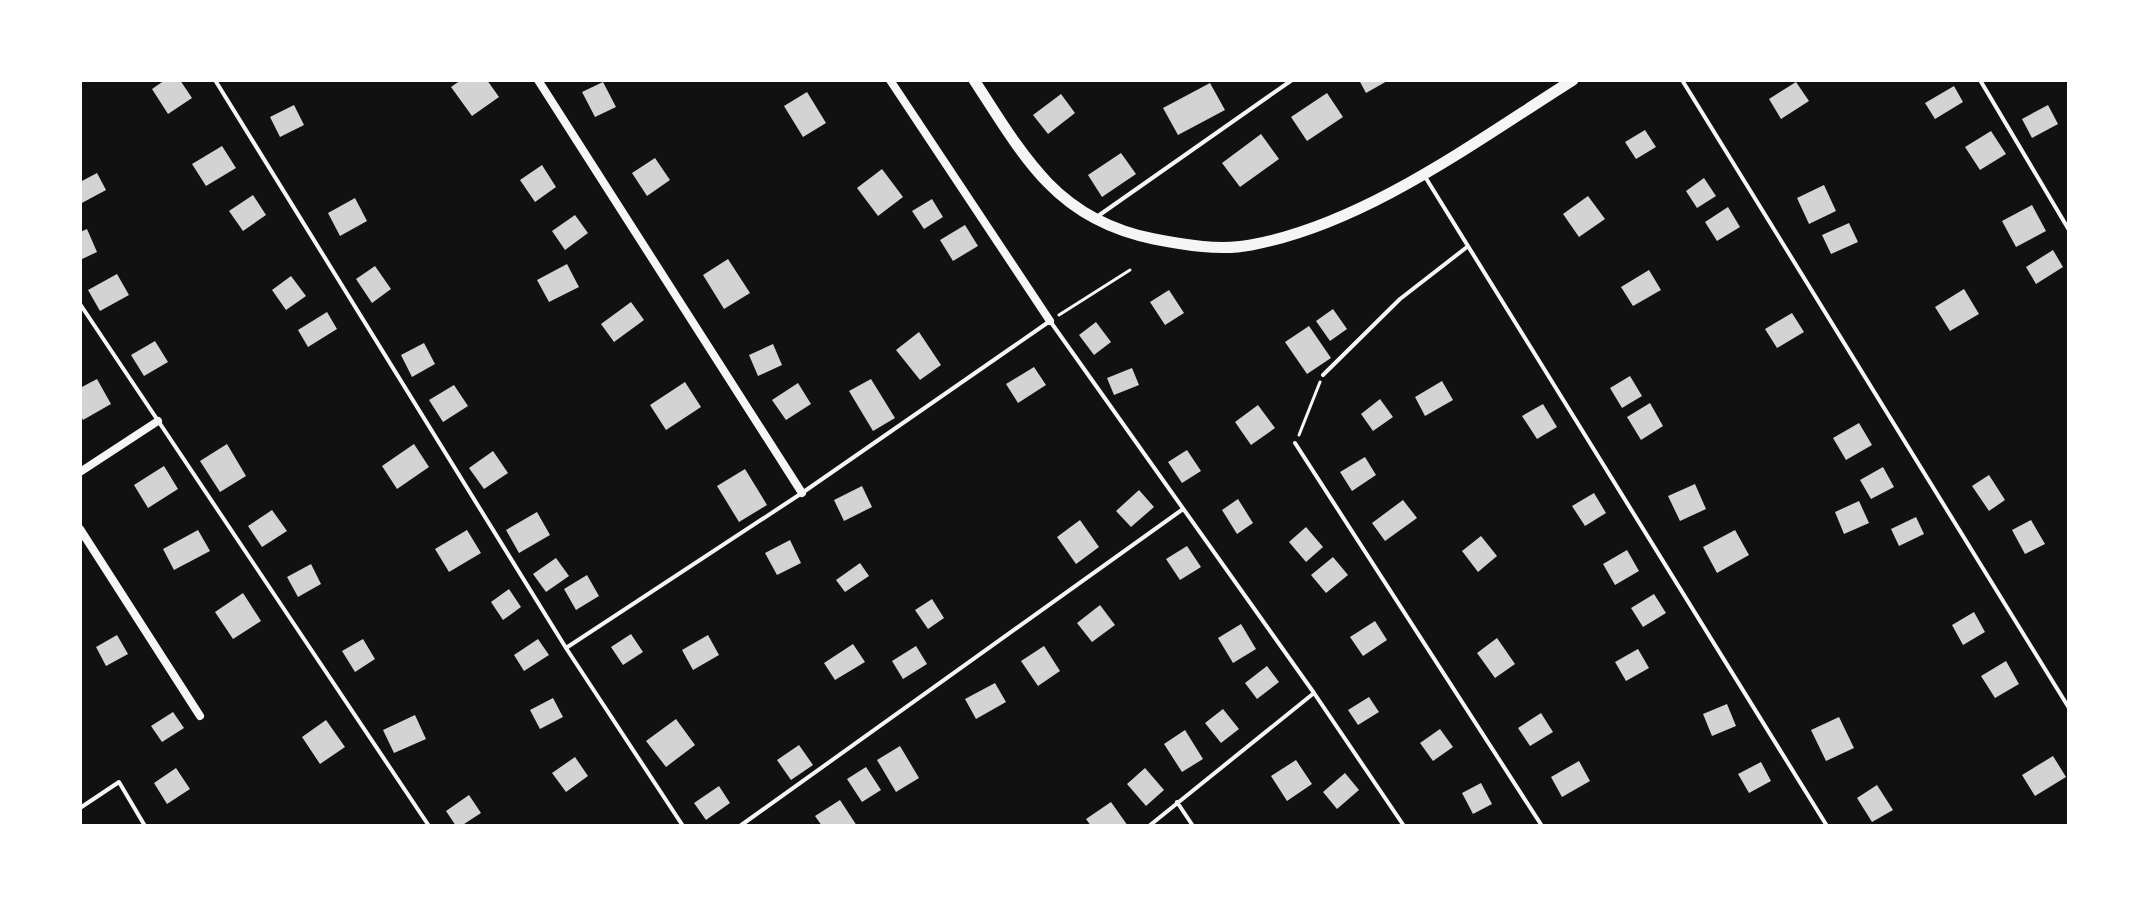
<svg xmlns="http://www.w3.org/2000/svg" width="2149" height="906" font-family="Lato,sans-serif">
<rect width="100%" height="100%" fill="#111"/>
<path fill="#d3d3d3" d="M165,80h15l12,18 -24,16 -16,-25z
M461,80h26l12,17 -27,19 -21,-29z
M1359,80h30l-23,13z
M603,82l13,25 -21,10 -13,-25z
M1796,82l13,19 -28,18 -12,-20z
M1210,83l15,27 -47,25 -15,-27z
M1954,86l9,16 -28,17 -10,-16z
M807,92l19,31 -23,14 -19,-31z
M1327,93l16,24 -36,24 -16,-24z
M1061,94l14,19 -27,21 -15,-19z
M294,105l10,20 -24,12 -10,-20z
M2048,105l10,19 -26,14 -10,-19z
M1645,130l11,17 -20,12 -11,-17z
M1991,131l15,23 -26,16 -15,-23z
M1261,134l18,25 -39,28 -18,-24z
M222,146l14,22 -30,18 -14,-22z
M1121,153l15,21 -34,23 -14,-22z
M655,158l15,22 -23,16 -15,-23z
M542,165l14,22 -21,15 -15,-22z
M882,169l21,28 -25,19 -21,-28z
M97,173l9,17 -26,14v-22z
M1704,178l12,18 -19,12 -11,-17z
M1824,185l12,26 -27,13 -12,-26z
M253,195l13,20 -23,16 -14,-20z
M1588,196l17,23 -26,18 -16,-23z
M355,198l12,23 -27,15 -12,-23z
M932,199l11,18 -19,12 -12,-18z
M2032,205l14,26 -30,16 -14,-26z
M1728,207l12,20 -23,14 -12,-19z
M575,215l13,18 -23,17 -13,-19z
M1849,223l9,19 -27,12 -9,-19z
M965,225l13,21 -25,15 -13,-21z
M87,229l10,23 -17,8v-28z
M2053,250l10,17 -27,17 -10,-17z
M728,259l22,34 -26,16 -21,-34z
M567,264l12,23 -30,15 -12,-22z
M375,266l16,23 -19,14 -16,-24z
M1649,270l12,20 -28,16 -12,-19z
M117,274l12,21 -29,16 -12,-21z
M291,276l15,20 -20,14 -14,-20z
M1964,289l15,25 -29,17 -15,-24z
M1169,290l15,23 -19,12 -15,-23z
M631,302l13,18 -30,22 -13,-18z
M1333,309l14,20 -17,12 -14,-20z
M327,312l10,17 -29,18 -10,-17z
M1792,313l12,19 -27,16 -12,-19z
M1096,322l15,20 -17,13 -15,-20z
M1309,326l22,32 -24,16 -22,-32z
M919,332l22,33 -21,15 -24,-30z
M155,341l13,21 -24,14 -13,-21z
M424,343l11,21 -23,13 -11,-22z
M773,344l9,21 -24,11 -9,-21z
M1034,367l12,18 -28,18 -12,-19z
M1132,368l7,17 -25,10 -7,-17z
M1630,376l12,20 -20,12 -12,-20z
M97,379l14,25 -28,16 -3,-6v-26z
M871,379l24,39 -22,13 -24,-40z
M1442,381l11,19 -28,16 -10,-19z
M685,382l16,25 -35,23 -16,-25z
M798,383l13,21 -25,16 -14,-20z
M454,385l14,21 -25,16 -14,-22z
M1380,399l13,18 -20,14 -12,-17z
M1650,403l13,23 -22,14 -14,-23z
M1543,404l14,23 -20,12 -15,-23z
M1258,405l17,23 -24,17 -16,-23z
M1859,423l13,22 -26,15 -13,-22z
M227,444l19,32 -26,16 -20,-31z
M414,444l15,23 -32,22 -15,-23z
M1187,450l14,21 -19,12 -14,-21z
M493,451l15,22 -24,16 -15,-21z
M1365,457l11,18 -24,16 -12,-19z
M164,466l14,23 -30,19 -14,-23z
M1883,467l11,20 -23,12 -11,-19z
M745,469l22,36 -28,17 -22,-36z
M1989,475l16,25 -16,11 -17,-25z
M1695,484l11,25 -26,12 -12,-25z
M862,486l10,21 -28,14 -10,-21z
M1139,490l15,17 -23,20 -15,-16z
M1594,493l12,20 -21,13 -13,-20z
M1238,499l15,24 -16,11 -15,-24z
M1403,500l14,18 -32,23 -13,-18z
M1859,501l10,22 -25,11 -9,-22z
M272,510l15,21 -25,16 -14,-21z
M537,512l13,23 -31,18 -13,-23z
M1916,517l8,17 -25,12 -8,-17z
M1080,520l19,27 -23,17 -19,-27z
M2031,520l14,24 -20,10 -13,-24z
M1306,527l17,20 -17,15 -17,-20z
M198,530l12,21 -36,19 -11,-21z
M467,530l14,23 -32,19 -14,-23z
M1735,530l14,25 -32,18 -14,-26z
M1481,536l16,20 -19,16 -16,-21z
M790,540l11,23 -24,12 -12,-22z
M1187,546l14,21 -21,13 -14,-21z
M1627,550l12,21 -24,14 -12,-21z
M1333,557l15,18 -22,18 -15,-18z
M556,558l13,18 -23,16 -13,-18z
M860,563l9,13 -24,16 -9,-12z
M311,564l10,20 -23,13 -11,-20z
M587,575l12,21 -23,14 -12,-21z
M509,589l12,18 -18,13 -12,-18z
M243,593l18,28 -28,18 -18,-27z
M1654,594l12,19 -23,14 -12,-19z
M932,599l12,19 -16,11 -13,-19z
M1100,605l15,20 -23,17 -15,-19z
M1974,612l11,20 -22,13 -11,-20z
M1375,621l12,19 -24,16 -13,-19z
M1241,624l15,25 -23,14 -15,-25z
M631,634l12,18 -20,13 -12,-18z
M117,635l11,19 -22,12 -10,-19z
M708,635l11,20 -26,15 -11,-20z
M1497,638l18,26 -20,14 -18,-25z
M363,639l12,20 -20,13 -13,-21z
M538,639l11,16 -25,16 -10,-16z
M853,644l12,18 -30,18 -11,-17z
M916,646l11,18 -24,15 -11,-18z
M1044,646l16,25 -22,15 -17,-25z
M1638,649l11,19 -23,13 -11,-19z
M2006,661l13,23 -24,14 -14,-22z
M1267,666l12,16 -22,17 -12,-16z
M995,683l11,19 -30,17 -11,-20z
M1369,697l10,15 -21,13 -10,-15z
M553,698l10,19 -23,12 -10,-19z
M1727,704l9,22 -24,10 -9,-22z
M1223,709l16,20 -18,14 -16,-20z
M173,712l11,16 -22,14 -11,-16z
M1541,713l12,19 -23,14 -12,-18z
M415,715l11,24 -32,14 -11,-23z
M1839,717l15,31 -28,13 -15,-31z
M676,719l19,26 -29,22 -20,-26z
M326,720l19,27 -25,17 -18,-27z
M1440,729l13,18 -20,14 -13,-18z
M1185,730l18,29 -21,13 -18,-28z
M799,745l14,20 -22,15 -14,-20z
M900,746l19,32 -23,14 -19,-32z
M2053,756l13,21 -31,19 -13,-21z
M575,757l13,19 -22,16 -14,-19z
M1296,760l16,24 -25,17 -16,-25z
M1579,761l11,20 -28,16 -11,-20z
M1761,762l10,19 -22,12 -11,-19z
M866,767l15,23 -19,12 -15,-23z
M176,768l14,21 -23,15 -13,-21z
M1145,768l19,22 -18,16 -19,-22z
M1345,773l14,17 -22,19 -14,-17z
M1481,783l11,21 -19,10 -11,-21z
M1877,785l16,25 -21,12 -15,-24z
M719,786l11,17 -24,17 -12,-17z
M469,795l12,18 -20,13h-5l-10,-15z
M840,800l17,26h-35l-7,-10z
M1111,802l17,24h-37l-5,-7z"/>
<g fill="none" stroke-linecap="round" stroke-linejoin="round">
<path stroke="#f5f5f5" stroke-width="3" d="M1059,315l71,-45
M1299,435l21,-53"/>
<path stroke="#f5f5f5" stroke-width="4" d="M215,80l351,568 117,178
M1682,80l387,628
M1980,80l89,150
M1424,175l403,651
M1098,216l194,-136
M80,304l349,522
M1323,375l77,-76 67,-52
M1295,443l247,383
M566,648l236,-155 248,-172 264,372 90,133
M1177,802l16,24
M80,808l39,-26 26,44
M740,826l443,-317
M1149,826l165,-133"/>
<path stroke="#f5f5f5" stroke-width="8" d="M538,80l264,413
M890,80l160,241
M80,472l78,-51
M80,529l120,187"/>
<path stroke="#f5f5f5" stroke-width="11" d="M974,80c23,35 45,73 74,103 29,30 66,48 106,56 31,6 66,12 97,6 114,-21 225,-104 322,-165"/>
</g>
<rect width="2149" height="906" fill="none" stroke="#ffffff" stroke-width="164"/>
</svg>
